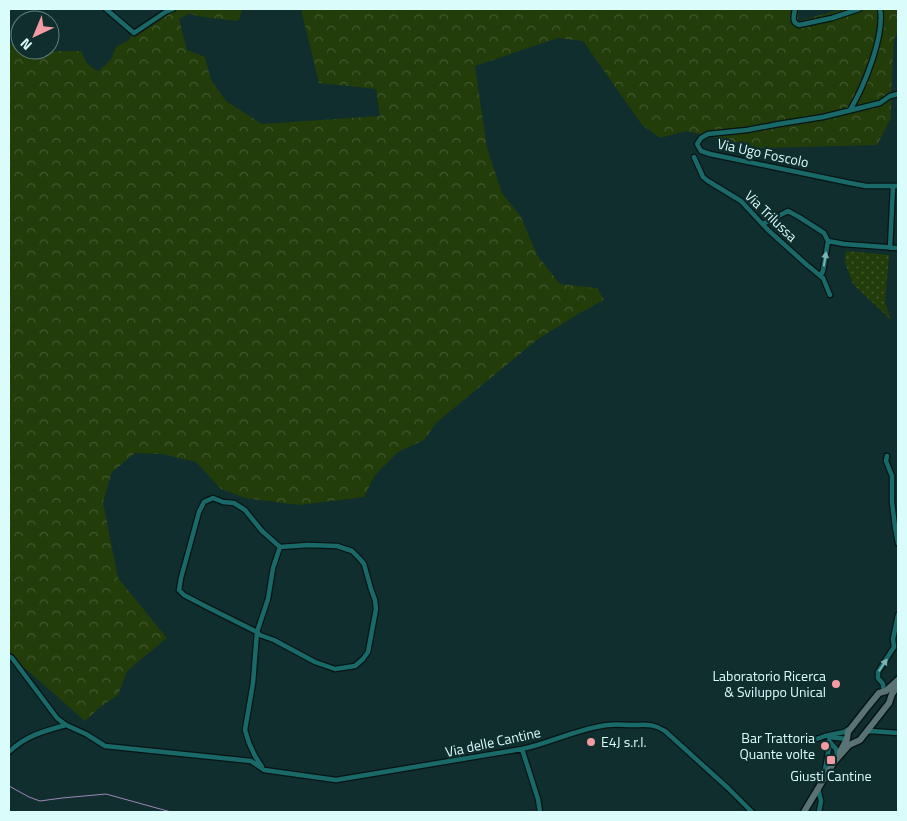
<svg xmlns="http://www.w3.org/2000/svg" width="907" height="821" font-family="'Titillium Web',sans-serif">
<defs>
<pattern id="forest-crowns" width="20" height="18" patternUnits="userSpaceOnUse" patternTransform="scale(1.25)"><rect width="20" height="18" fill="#223c0a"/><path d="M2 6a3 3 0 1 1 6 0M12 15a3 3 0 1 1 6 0" fill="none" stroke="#42592f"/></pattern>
<pattern id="park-dots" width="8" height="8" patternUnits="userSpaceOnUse" patternTransform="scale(1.25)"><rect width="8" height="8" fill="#223c0a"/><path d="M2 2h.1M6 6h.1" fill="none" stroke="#42592f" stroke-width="1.8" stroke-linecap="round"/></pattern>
</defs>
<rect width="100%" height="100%" fill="#0f2e2d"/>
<path fill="url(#forest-crowns)" d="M170,9h73l-5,12 -35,-4 -14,-3 -10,5 8,31 18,7 6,23 15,21 36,23 118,-8 -4,-27 -57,-6 -18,-74h498l-1,12 45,-12h55v23l-4,7 -3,54v25l-14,27 -117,3 -74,-17 -26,7 -18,-13 -59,-84 -25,-3 -83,28 12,82 15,45 19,24 16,38 23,29 37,4 7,12 -24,13 -42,26 -101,83 -13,18 -26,12 -23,23 -11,22 -65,8 -54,-7 -24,-9 -25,-27 -34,-8 -27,-1 -23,19 -9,30 15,76 49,60 -40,33 -9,24 -18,12 -15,14 -76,-67v-612l11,8 24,4 12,-3h25c4,10 8,17 18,20l12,-12 5,-12 13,-7 6,-12 24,-8z"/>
<path fill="url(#park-dots)" d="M846,251l43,4 -4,48 6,17 -38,-36 -8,-21z"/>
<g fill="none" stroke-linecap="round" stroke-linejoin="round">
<path stroke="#9c87b7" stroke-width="1" d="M9,786l20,11 11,4 22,-3 44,-4 65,18"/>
<defs>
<path id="minor" d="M106,9l28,24 33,-22 6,-2
M795,9c-1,7 -4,13 4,16l33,-7 27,-9
M898,94l-8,2 -10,7 -57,14 -44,7 -32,6 -39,4 -7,4 -4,6 4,7 9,3 140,29 16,3h32
M850,110c14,-23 35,-75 30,-101
M694,157l9,20 5,4 33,20 27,29 39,35 16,13 7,17
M763,224l25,-13 11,6 25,16 4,8 16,3 54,4
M890,248l3,-62
M820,276l3,-5 5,-30
M887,456l-1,5 6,15v26l3,25 3,16
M213,498l10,4 11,1 11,7 17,21 18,16 28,-2 29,1 15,5 7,7 5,6 7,25 4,11 1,9 -8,43 -5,7 -8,7 -20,3 -20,-7 -41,-22 -14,-5 -3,-3 -50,-25 -23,-12 -5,-5 2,-12 18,-66 5,-10z
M9,656l3,2 45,60 9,7
M884,692l-1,-8 -5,-6v-6l16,-25 -1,-8 5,-24
M867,732l4,-1 27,2
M829,737l18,2
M806,740l5,1 14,-5 19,-4 5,-3
M829,741l7,8 1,7
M522,749l16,50 2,13
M9,752c16,-16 35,-21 57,-27l20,9 19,12 146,15 13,9 72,10 186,-31c29,-6 57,-21 86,-24 8,-1 16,0 24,0 13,0 21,-2 33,6l63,57 24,24
M262,767l-7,-11 -6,-13 -4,-13 8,-47 4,-51 11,-33 5,-31 7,-21
M824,775l6,-33
M818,788l3,13 -2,11"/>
<path id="secondary" d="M840,752l7,-13 1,-7 18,-23 13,-16 7,-2 12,-11
M804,812l30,-50 15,-17 11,-5 29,-37 3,-9 6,-9"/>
</defs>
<use href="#minor" stroke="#071413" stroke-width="7"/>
<use href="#secondary" stroke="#071413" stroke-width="9"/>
<use href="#minor" stroke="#196968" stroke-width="4.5"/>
<use href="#secondary" stroke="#597375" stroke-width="6"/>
</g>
<defs><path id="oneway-solid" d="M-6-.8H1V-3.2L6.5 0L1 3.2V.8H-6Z" transform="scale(1.25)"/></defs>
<g fill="#7ab3b2">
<use href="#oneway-solid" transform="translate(825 259) rotate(-81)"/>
<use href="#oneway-solid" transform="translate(883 665) rotate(-56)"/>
</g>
<g fill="#f49aa3" stroke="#0f2e2d" stroke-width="2">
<circle cx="836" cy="684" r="5"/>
<circle cx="591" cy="742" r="5"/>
<circle cx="825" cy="746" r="5"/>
<rect x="826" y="755" width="10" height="10" rx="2.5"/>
</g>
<g text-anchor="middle" stroke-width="5" stroke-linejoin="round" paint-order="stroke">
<g font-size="14" fill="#dafdfc" stroke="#0f2e2d">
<text transform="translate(763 153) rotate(12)" y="5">Via Ugo Foscolo</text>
<text transform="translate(771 216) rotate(44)" y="5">Via Trilussa</text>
<text transform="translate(493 742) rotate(-12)" y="5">Via delle Cantine</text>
</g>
<g font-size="14" fill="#dafdfc" stroke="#0f2e2d" text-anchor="end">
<text x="826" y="681">Laboratorio Ricerca<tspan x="826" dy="16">&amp; Sviluppo Unical</tspan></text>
<text x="815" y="743">Bar Trattoria<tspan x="815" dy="16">Quante volte</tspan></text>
<text x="601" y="747" text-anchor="start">E4J s.r.l.</text>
<text x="831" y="781" text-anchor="middle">Giusti Cantine</text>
</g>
</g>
<rect width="907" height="821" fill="none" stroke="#dafdfc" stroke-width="20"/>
<g transform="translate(35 35) rotate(224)"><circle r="24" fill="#0f2e2d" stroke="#608180"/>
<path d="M0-4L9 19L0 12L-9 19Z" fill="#f49aa3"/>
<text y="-8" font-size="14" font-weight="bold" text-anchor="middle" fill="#dafdfc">N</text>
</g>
</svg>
